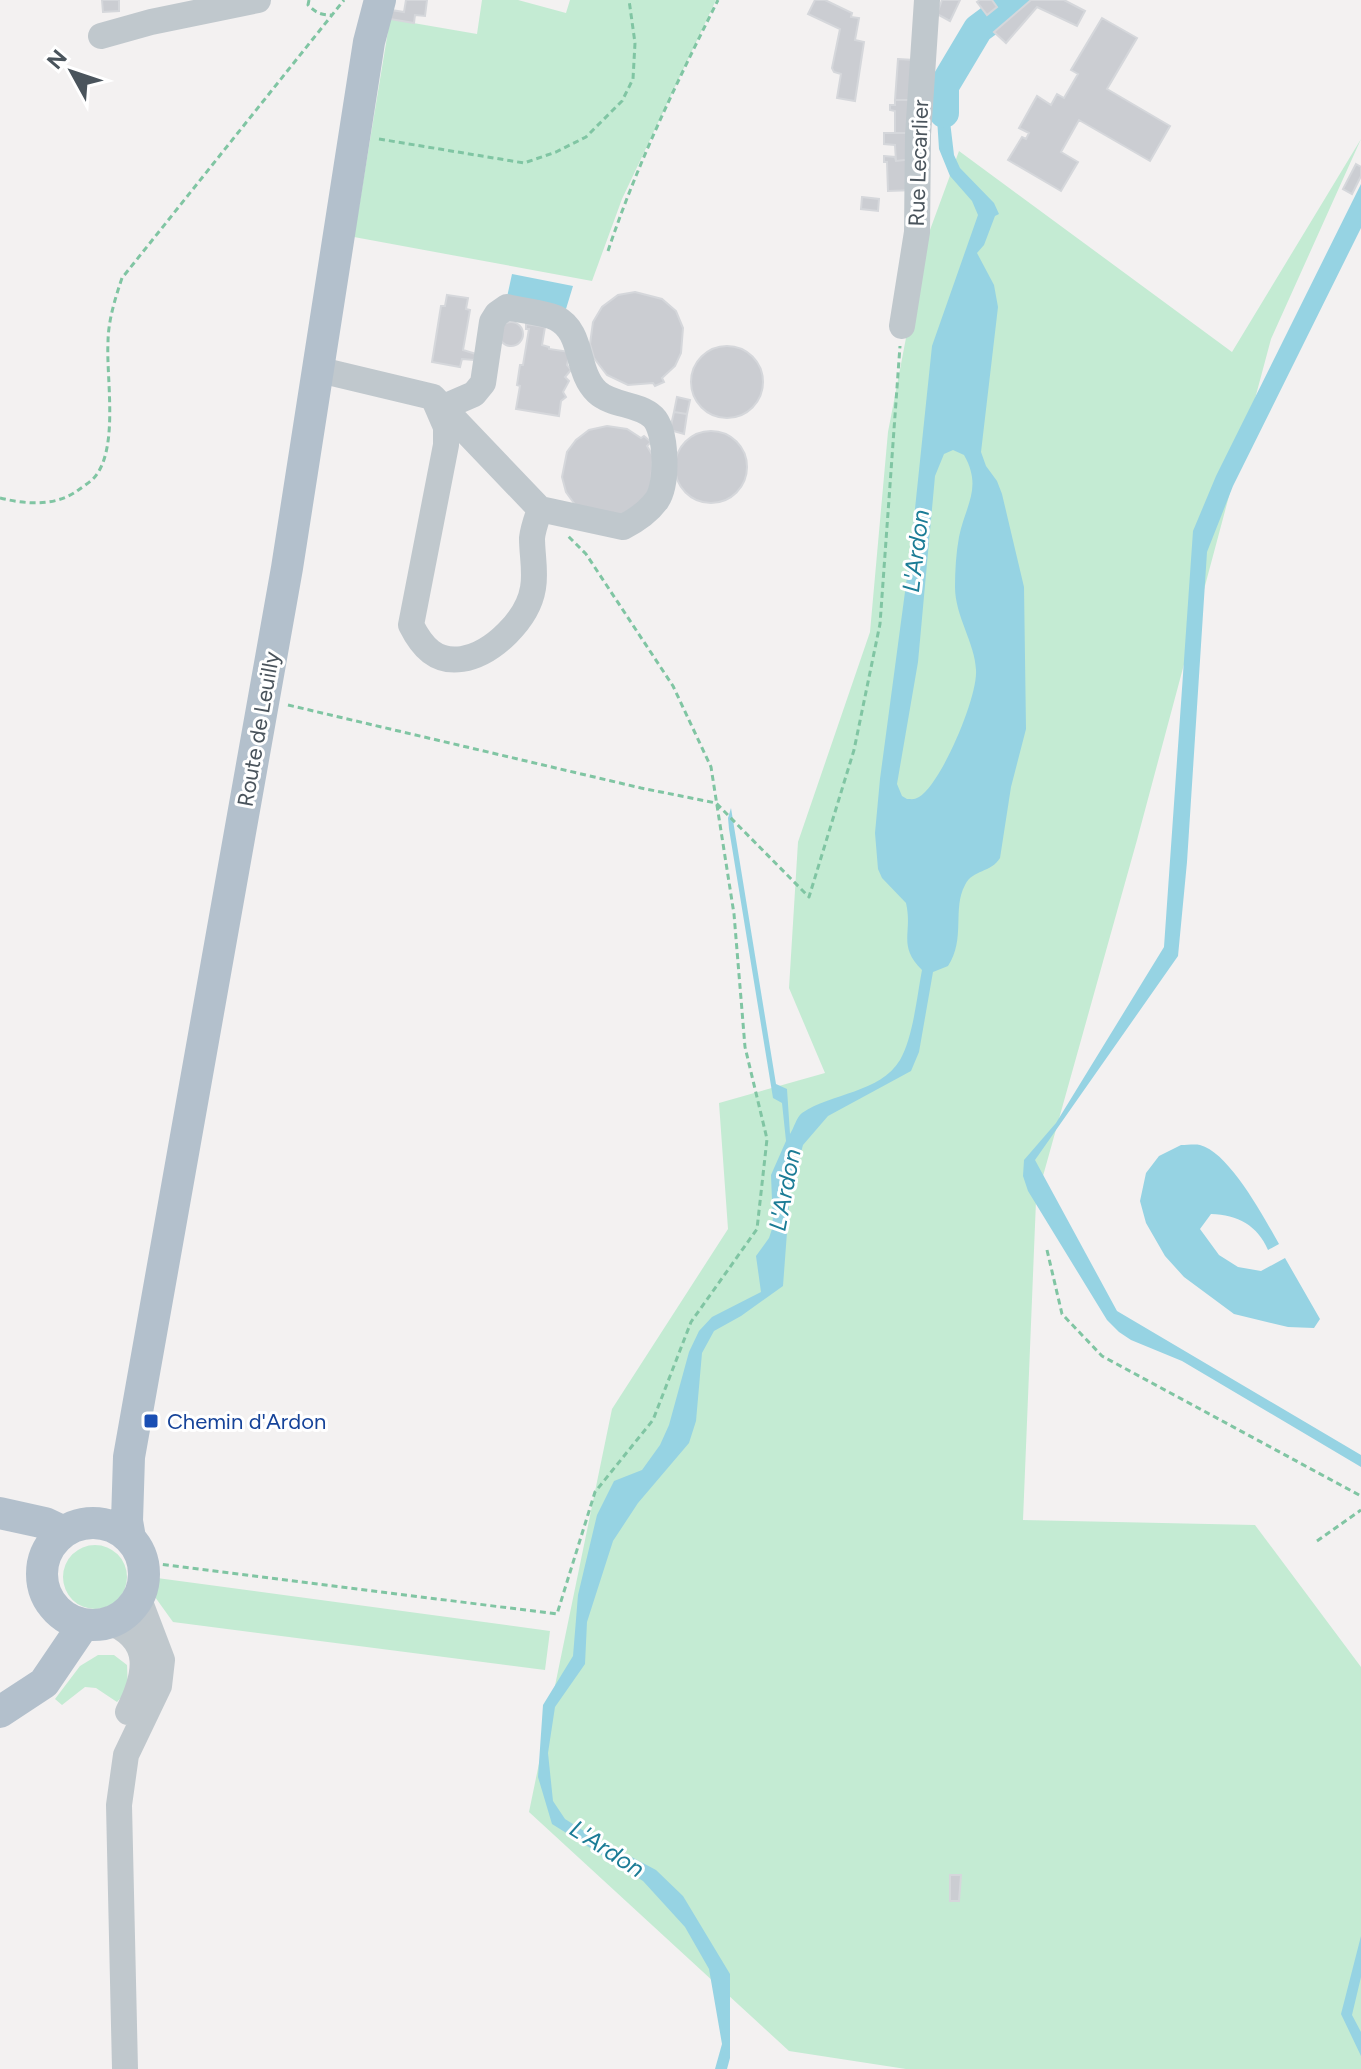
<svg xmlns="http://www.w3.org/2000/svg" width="1361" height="2069" font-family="Figtree,sans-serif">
<rect width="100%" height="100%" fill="#f3f1f1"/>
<path fill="#c4ebd3" d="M482,0h36l48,13 4,-13h146l-94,199 -30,82 -238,-44 36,-218 87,15z
M1361,139l-90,200 -134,501 -101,361 -13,319 232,5 106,142v402h-455l-117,-18 -260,-239 83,-403 116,-180 -9,-126 106,-30 -36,-85 9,-146 72,-210 18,-200 35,-183 36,-98 273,201z
M63 1577a32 32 0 1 1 64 0a32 32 0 1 1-64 0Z
M157,1578l393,53 -5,39 -372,-48 -18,-25z
M98,1655h16l13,10 1,25 -11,12 -21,-14 -11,-1 -23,18 -7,-6 25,-33z"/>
<path fill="#96d3e3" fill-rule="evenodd" d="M1007,0h15l-35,29 -26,38 -10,-6 27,-43 3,2z
M946,71l10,5 -9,20 7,59 6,13 34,35 5,11 -4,2 -11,29 -7,8 17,32 4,22 -17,145 5,14 11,15 5,13 22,93 2,142 -15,58 -11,71c-9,15 -27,11 -35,27 -13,24 1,54 -17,81l-15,6 -14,80 -8,19 -83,45 -25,29 -13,47 -7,94 -42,30 -27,15 -12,22 -6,68 -7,22 -51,60 -25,38 -26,81 -2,42 -30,43 -7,46 5,48 12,18 27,17 64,34 27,26 47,78v84l-3,11h-12l7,-25 -13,-75 -24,-42 -42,-46 -91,-57 -14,-47 5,-72 30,-49 5,-61 19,-80 17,-34 28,-11 18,-25 9,-20 20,-73 10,-21 13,-14 49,-25 -5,-36 13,-18 4,-12 -2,-51 15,-34 -4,-38 -9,-5 -44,-269 -1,-11 3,-10 45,276 11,5 3,45c4,-6 6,-16 12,-21 29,-20 78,-20 98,-53 13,-22 17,-64 22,-90 -25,-25 -9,-37 -16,-67l-24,-25 -4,-9 -3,-36 5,-54 31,-232 21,-201 46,-131 -6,-14 -22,-25 -11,-27 -4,-62zM953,450l11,5c19,33 1,51 -5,82 -3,16 -4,34 -4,50 0,29 20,56 21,83 2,27 -35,114 -57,127 -5,3 -7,2 -12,2l-5,-3 -5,-12 21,-122 17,-186 9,-22z
M1361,184v44l-128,258 -26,66 -20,310 -9,94 -143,204 82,151 244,144v12l-179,-106 -51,-21 -12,-8 -12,-12 -79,-129 -5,-15 1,-16 32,-37 108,-176 29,-416 23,-55z
M512,274l61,12 -7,23 -59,-12z
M1181,1145c6,0 14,-1 19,0 29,7 65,74 79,99l-11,6c-11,-25 -30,-35 -57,-36l-11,15 19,26 19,12 23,4 24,-13 35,61 -6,9 -26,-1 -54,-13 -50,-37 -19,-21 -19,-33 -6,-22 6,-28 13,-17z
M1361,1936v41l-9,38 9,17v24l-20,-42z"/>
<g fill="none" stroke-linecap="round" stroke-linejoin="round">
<path stroke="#96d3e3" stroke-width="30" d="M944,113v-27l34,-57 39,-29"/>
</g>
<path fill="#cbcdd2" stroke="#d5d7db" stroke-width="2" d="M102,0h17v11l-16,1z
M406,0h21l-2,16 -10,-1 -1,8 -24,-4 1,-9 13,2z
M815,0h10l27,13 -1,4 8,1 -4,22 9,2 -9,59 -18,-3 4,-24 -7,-2 -2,-4 8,-39 -32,-15z
M942,0h18l-10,21 -13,-7z
M980,0h12l5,7 -10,8 -10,-13z
M1031,0h33l21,11 -8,15 -40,-19 -31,36 -12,-11z
M1102,18l35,20 -30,51 63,37 -20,35 -71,-41 -18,32 17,10 -17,29 -53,-31 14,-23 4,2 3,-6 -10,-5 18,-32 14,9 6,-11 7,4 14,-24 -7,-4z
M898,59l16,1 -3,40h-16z
M895,100h16v33h-16v-22l-5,-1v-5h5z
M884,133h27l2,26 -17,2 -1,-16 -11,-1z
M884,156l11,1 1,4 17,-2 2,31 -27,1 -1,-29h-3z
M1356,164l5,3v9l-9,18 -9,-5z
M862,197l17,2 -1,12 -17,-2z
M635,292l27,7 14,12 7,17 -2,25 -6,13 -13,12 2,4 -9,4 -2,-3 -25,2 -21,-10 -13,-17 -4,-14 3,-22 9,-15 16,-12z
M447,295l21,3 -2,11 4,1 -7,40 13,4 -2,6 -12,-1 -2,8 -28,-5 9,-56h4z
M499 334a12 12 0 1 1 24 0a12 12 0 1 1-24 0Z
M526,324l19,3 -3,18 7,2v2l21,3 -3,13 4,5 -6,7 4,4 -6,11 3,5 -5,4 -2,15 -43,-7 4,-23 -3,-1 3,-20h3l6,-36h-3z
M691 382a36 36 0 1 1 72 0a36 36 0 1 1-72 0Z
M677,397l13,3 -3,14 -13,-2z
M674,412l13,2 -3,20 -14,-4z
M607,426l20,3 14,9 3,-2 7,6 -4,4 6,10 -3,39 -33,24 -41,-13 -10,-14 -4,-15 5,-25 9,-12 13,-10z
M675 467a36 36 0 1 1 72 0a36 36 0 1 1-72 0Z
M950,1875h11l-2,26h-9z"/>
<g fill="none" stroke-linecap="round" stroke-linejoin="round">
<path stroke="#80c5a3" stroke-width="3" stroke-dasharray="6 4" stroke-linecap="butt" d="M309,0l-1,5c8,8 13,10 24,10
M379,139l145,24 32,-11 30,-15 36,-36 11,-22 2,-36 -6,-43
M608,251c29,-87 69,-169 110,-251
M0,498c25,6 54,9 77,-7 4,-3 10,-7 15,-11 28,-27 14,-101 16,-137 0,-22 7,-44 14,-65l222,-278
M288,705l353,83 75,15 93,94 45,-147 26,-126 20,-278
M1047,1250l15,64 40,42 259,140
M1317,1541l44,-31
M143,1562l414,52 38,-122 58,-72 38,-98 66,-93 10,-90 -22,-92 -11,-133 -23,-147 -38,-81 -87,-132 -18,-18"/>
<path stroke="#c0c8cd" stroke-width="26" d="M101,36l50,-14 107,-22
M902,326l15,-94 1,-97 9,-135
M320,370l113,27 107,112
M433,397l13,30v18l-35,180c11,22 25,38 51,34 31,-5 66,-40 71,-71 3,-16 -1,-33 -1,-50 1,-10 5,-20 8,-29
M444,407l30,-13 9,-11 9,-61 5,-8 10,-7c15,4 35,5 49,11 28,14 19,53 41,74 15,14 41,11 56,25 14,14 15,66 4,83 -8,11 -22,21 -34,27l-83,-18
M109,1622c46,18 37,54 19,90
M125,2069l-6,-264 7,-50 33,-69 3,-26 -24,-63"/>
<path stroke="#b3c0cc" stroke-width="32" d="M0,1513l45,10 19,9
M42 1574a51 51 0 1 1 102 0a51 51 0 1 1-102 0Z
M130,1538l-3,-17 2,-64 158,-889 82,-526 11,-42
M0,1712l44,-29 40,-59"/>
</g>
<rect fill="#1a4fb4" stroke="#fff" stroke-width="3" x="143" y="1413" width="16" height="16" rx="4"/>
<g text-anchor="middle" stroke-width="6" stroke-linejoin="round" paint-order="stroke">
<g font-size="22" fill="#4a545c" stroke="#fff">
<text transform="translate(918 163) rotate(-88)" y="8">Rue Lecarlier</text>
<text transform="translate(258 729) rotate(-80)" y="8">Route de Leuilly</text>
</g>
<g font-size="22" fill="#164399" stroke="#fff" text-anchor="start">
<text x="167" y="1429">Chemin d'Ardon</text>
</g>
<g font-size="24" font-style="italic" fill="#1b7c96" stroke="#fff">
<text transform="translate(916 551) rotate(-83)" y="8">L'Ardon</text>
<text transform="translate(785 1190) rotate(-79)" y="8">L'Ardon</text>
<text transform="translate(607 1849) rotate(33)" y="8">L'Ardon</text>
</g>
</g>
<g transform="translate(72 72) rotate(310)" stroke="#ffffff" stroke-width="6" paint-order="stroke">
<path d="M0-6L14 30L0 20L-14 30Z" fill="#4a545c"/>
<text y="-12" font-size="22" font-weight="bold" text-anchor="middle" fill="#4a545c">N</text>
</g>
</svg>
